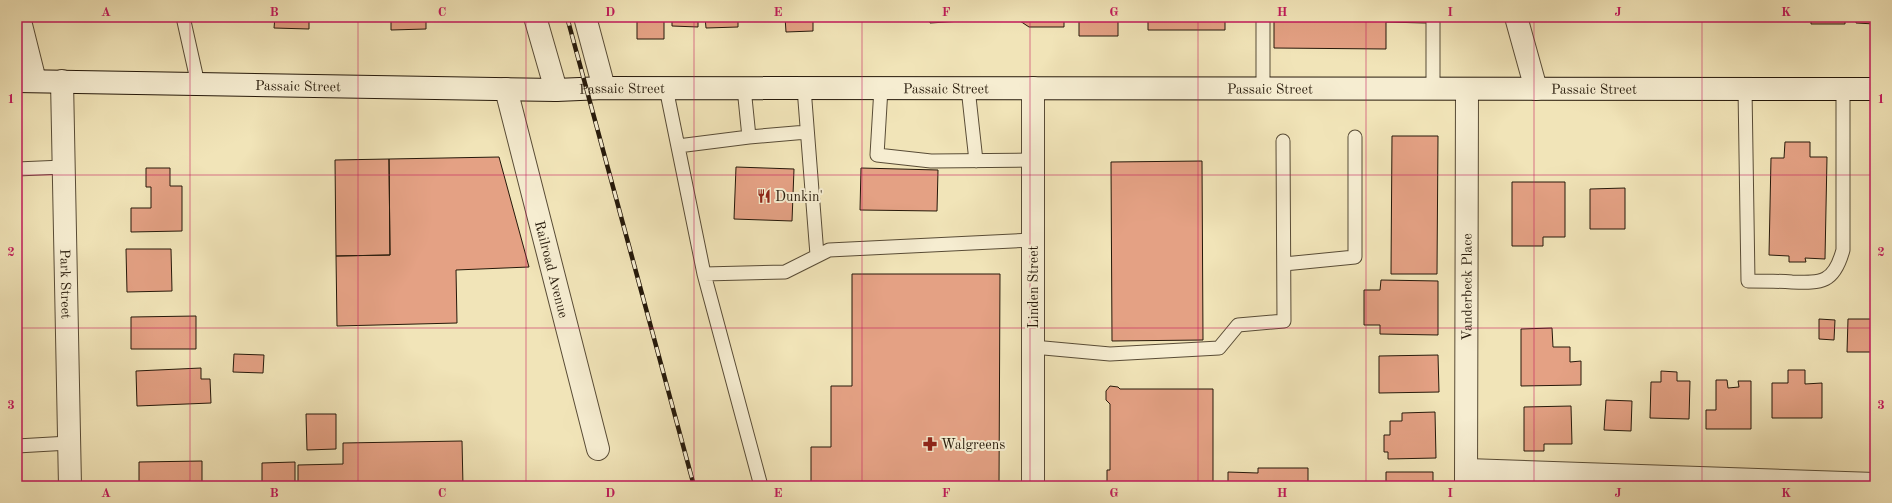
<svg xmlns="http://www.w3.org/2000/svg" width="1892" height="503" font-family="'Old Standard TT',serif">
<rect width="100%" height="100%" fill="#f1e4b8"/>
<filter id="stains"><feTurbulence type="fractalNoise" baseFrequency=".005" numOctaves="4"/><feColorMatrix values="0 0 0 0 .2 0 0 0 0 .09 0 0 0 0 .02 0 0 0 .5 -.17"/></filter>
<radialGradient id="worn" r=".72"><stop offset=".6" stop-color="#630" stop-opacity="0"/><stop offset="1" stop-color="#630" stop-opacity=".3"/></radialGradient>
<path fill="#e4a184" stroke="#26190a" d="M275,17h34v12l-35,-1z
M336,17h37v3l-37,-1z
M391,17h35v12l-35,1z
M637,17h27v22h-27z
M672,17h26v10l-26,-1z
M705,17h33v10l-32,1z
M785,17h28v14l-27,1z
M930,17h32v4l-32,2z
M1020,17h44v10h-35l-9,-6z
M1079,17h39v19h-39z
M1148,17h77v13h-77z
M1274,17h152v6l-40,-1v27l-112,-1z
M1782,17h20v4h-20z
M1811,17h34v7h-34z
M1856,17h19v7l-19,-1z
M1392,136h46l-1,138h-46z
M1785,142h25v15h17l-2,102 -20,-1 1,4h-17v-6l-20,-1 2,-97h13z
M499,157l30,110 -73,3 1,53 -120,3 -1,-70 54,-1 -1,-96z
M389,159l1,96 -54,1 -1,-96z
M1202,161l1,179 -91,1 -1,-179z
M736,167l58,2 -2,52 -58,-2z
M146,168h24v18h12v45l-51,1v-24h20v-21h-5z
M861,168l77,2 -1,41 -77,-1z
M1512,182h53v55h-22v9h-31z
M1625,188v41h-35v-40z
M126,249h45l1,42 -45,1z
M852,274h148l-1,212h-188v-39h20v-61h21z
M1381,280l57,1v54l-58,-1v-9h-16v-35h16z
M196,316v33h-65v-32z
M1819,319l16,1 -1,20 -15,-1z
M1848,319h27v33h-28z
M1552,328l1,19h17v15l11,-1v24l-60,1v-57z
M234,354l30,1 -1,18 -30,-1z
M1438,355l1,37 -60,1v-37z
M201,368v11h9l1,24 -74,3 -1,-35z
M1788,370h17v14l17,-1v35h-50v-35h16z
M1661,371l16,1v9h13l-1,38 -39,-1 1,-36h10z
M1716,380h11l1,8 11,-1 -1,-6h13v48h-45v-19h10z
M1110,386l8,1 2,2h93v93h15v-10l30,1v-5h50v18h-201v-16h3v-66l-4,-4v-9z
M1606,400l26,1 -1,30 -27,-1z
M1571,406l1,38h-28v7h-20v-44z
M1435,412l1,46 -48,1v-7h-4v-17h6v-14h12v-8z
M306,414h30v35l-29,1z
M462,441l1,45h-165v-21l45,-1v-21z
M202,461v25h-63v-24z
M295,462v24h-33v-23z
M1386,472h47v14h-47z"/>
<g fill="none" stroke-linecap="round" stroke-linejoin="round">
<defs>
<path id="service" d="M183,17l15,67
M666,88l38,186 81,-2 44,-22 204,-10
M744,88l5,49
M804,88l13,167
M881,88l-4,67 54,6 102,-1
M968,88l8,73
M1263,89v-72
M1433,89v-72
M1745,89l3,192c15,0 29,0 44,1 30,1 42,1 51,-32v-161
M678,146l71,-9 58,-5
M17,169l46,-2
M1284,264l71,-7v-120
M704,274l57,212
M1033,347l77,7 109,-6 19,-23 46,-4 -1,-180
M17,446l52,-3"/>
<g id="minor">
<path d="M19,17l16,64"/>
<path d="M535,17l21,73"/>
<path d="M585,17l19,71"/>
<path id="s1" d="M62,81l8,405"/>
<path id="s2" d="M506,89l92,360"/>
<path d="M1467,470l408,14"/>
<path d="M1033,486v-398"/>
<path id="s3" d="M1466,486l1,-397"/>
</g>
<path id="tertiary" d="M1516,17l20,72"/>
<g id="secondary">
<path id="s4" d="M17,81l539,9 48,-2 1271,1"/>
</g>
</defs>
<use href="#service" stroke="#594c36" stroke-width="15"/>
<use href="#minor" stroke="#594c36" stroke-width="24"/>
<use href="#tertiary" stroke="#594c36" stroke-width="24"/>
<use href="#secondary" stroke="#26190a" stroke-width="24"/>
<use href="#service" stroke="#f6edd1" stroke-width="13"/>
<use href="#minor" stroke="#f6edd1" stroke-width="22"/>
<use href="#tertiary" stroke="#f6edd1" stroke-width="22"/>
<use href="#secondary" stroke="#f6edd1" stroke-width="22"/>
<defs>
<path id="rail" d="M567,17l127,469"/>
</defs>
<use href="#rail" stroke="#26190a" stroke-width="4.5"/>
<use href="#rail" stroke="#f6edd1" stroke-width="3" stroke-dasharray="9" stroke-linecap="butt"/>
</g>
<path fill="none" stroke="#c2185b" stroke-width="1" stroke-opacity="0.55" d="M190,17v469M358,17v469M526,17v469M694,17v469M862,17v469M1030,17v469M1198,17v469M1366,17v469M1534,17v469M1702,17v469M17,175h1858M17,328h1858"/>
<defs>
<symbol id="restaurant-bare" viewBox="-9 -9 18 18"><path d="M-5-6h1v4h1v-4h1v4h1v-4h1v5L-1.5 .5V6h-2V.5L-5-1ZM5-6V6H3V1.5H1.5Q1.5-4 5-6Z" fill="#8f2418" stroke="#f6edd1" stroke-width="2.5" paint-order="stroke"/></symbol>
<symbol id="pharmacy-bare" viewBox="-9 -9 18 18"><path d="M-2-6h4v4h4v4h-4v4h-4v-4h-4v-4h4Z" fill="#8f2418" stroke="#f6edd1" stroke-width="2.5" paint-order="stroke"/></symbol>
</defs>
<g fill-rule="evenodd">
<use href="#restaurant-bare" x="754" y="186" width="20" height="20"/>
<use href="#pharmacy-bare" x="920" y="434" width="20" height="20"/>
</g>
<g text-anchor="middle" stroke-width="4" stroke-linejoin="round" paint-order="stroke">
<g font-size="14" fill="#26190a" stroke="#f6edd1">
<text dy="5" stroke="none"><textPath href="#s4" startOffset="281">Passaic Street</textPath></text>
<text dy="5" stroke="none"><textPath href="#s4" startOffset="929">Passaic Street</textPath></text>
<text dy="5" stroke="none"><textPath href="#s4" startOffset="605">Passaic Street</textPath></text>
<text dy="5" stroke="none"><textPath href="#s4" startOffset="1253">Passaic Street</textPath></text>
<text dy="5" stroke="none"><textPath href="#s4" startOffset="1577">Passaic Street</textPath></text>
<text dy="5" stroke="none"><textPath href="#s2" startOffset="186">Railroad Avenue</textPath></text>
<text dy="5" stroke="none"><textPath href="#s1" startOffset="203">Park Street</textPath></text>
<text transform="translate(1033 287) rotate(-90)" y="5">Linden Street</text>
<text dy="5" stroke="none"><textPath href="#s3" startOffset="199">Vanderbeck Place</textPath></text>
</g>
<g font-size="14" fill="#26190a" stroke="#f6edd1" text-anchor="start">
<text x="775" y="201">Dunkin'</text>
<text x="941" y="449">Walgreens</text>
</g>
</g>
<rect width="1892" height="503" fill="none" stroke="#f1e4b8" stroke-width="44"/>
<rect x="22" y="22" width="1848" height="459" fill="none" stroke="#c2185b" stroke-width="1.5"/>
<g font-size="13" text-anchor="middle" font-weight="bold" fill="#c2185b">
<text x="106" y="16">A</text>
<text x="274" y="16">B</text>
<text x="442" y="16">C</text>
<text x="610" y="16">D</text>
<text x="778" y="16">E</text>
<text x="946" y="16">F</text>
<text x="1114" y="16">G</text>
<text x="1282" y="16">H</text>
<text x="1450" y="16">I</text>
<text x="1618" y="16">J</text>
<text x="1786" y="16">K</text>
<text x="11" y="103">1</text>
<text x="1881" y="103">1</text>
<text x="11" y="256">2</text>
<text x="1881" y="256">2</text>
<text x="11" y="409">3</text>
<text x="1881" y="409">3</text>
<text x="106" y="497">A</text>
<text x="274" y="497">B</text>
<text x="442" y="497">C</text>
<text x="610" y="497">D</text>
<text x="778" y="497">E</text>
<text x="946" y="497">F</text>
<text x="1114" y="497">G</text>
<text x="1282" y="497">H</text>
<text x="1450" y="497">I</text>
<text x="1618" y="497">J</text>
<text x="1786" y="497">K</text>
</g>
<rect width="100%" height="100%" filter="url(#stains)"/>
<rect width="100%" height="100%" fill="url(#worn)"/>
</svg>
